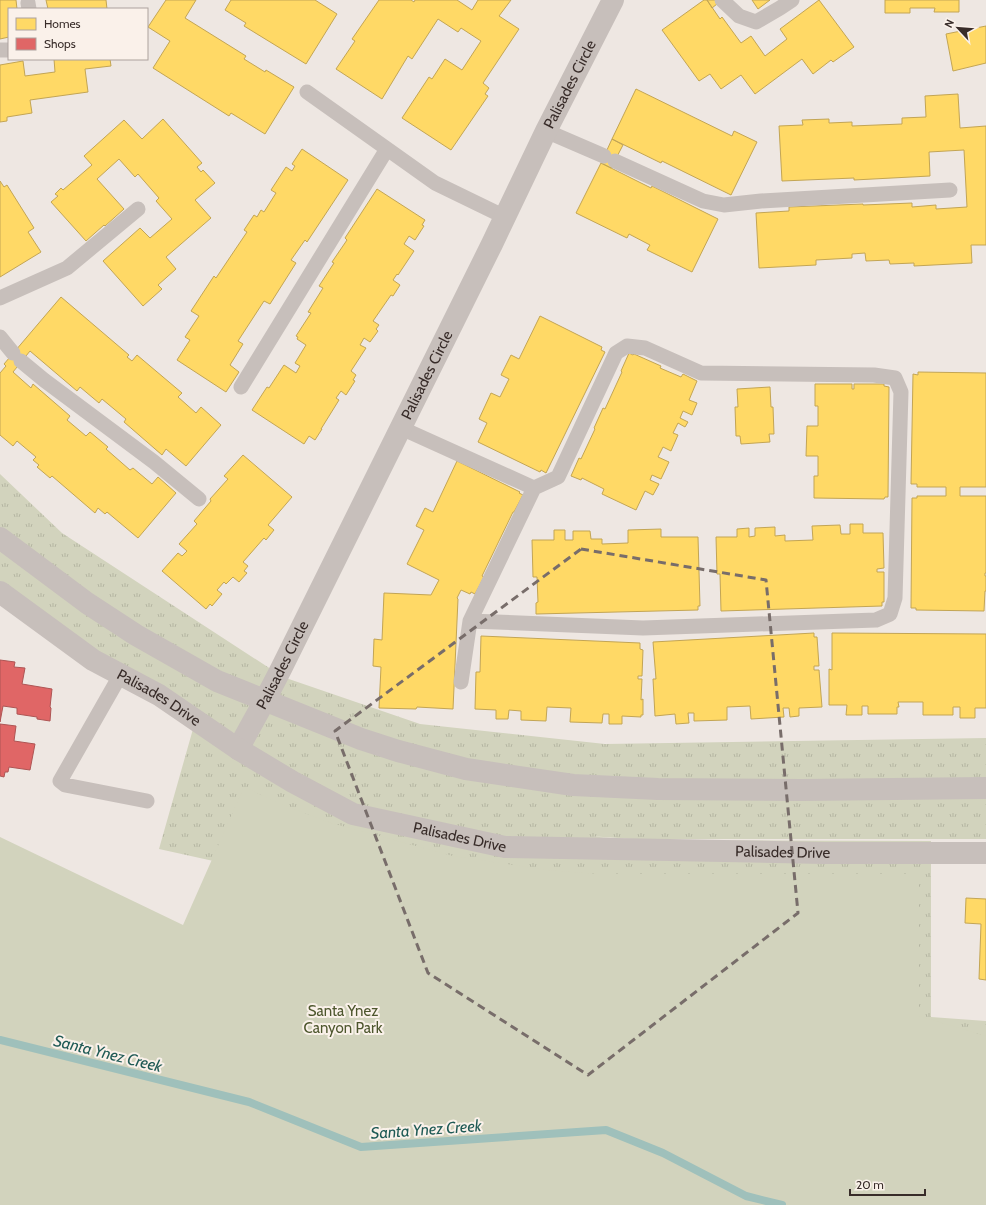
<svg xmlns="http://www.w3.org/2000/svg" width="986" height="1205" font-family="Cabin,sans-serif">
<defs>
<pattern id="grass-tufts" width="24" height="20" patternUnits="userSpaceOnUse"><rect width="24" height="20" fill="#d2d3bd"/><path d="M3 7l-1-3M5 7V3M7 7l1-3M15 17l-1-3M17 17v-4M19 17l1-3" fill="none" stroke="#b5b5a2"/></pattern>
</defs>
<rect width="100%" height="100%" fill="#eee7e2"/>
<path fill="url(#grass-tufts)" d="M0,474l62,59 221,144 137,47 185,20 381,-6v101h-353l-45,-3 45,4 298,1v176l55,4v184l-759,-341 -68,-15 34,-120 -193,-131z"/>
<path fill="#d2d3bd" d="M244,787l37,17 50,19 122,33 93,14 52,4h321v142l67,20v169h-986v-368l183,88z"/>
<path fill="#ffd966" stroke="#c3a554" d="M0,0h16l1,9h-8v28l-9,2z
M46,0h60l1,9h-59z
M166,0h30l-11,18 61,38 -2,3 21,13 1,-2 28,17 -29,47 -34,-21 -2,3 -76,-48 17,-27 -22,-14z
M231,0h84l22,14 -31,50 -62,-38 2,-3 -21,-13z
M379,0h32l3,2 1,-2h42l15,10 6,-10h33l-12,16 20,13 -36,54 6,5 -4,6 3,2 -37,54 -49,-32 27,-41 3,2 13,-20 17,11 19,-29 -20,-13 -3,4 -20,-13 -26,40 -4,-3 -26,43 -46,-30 19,-28 -3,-2z
M704,0h3l13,19 2,-2 19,26 10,-7 14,20 22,-17 -7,-10 39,-29 35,47 -21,15 -2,-2 -18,14 -11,-15 -47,35 -14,-19 -20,14 -11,-15 -11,7 -37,-51z
M707,0h15l-10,8z
M752,0h18l-12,9z
M885,0h74v12h-25l1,-4h-25v5h-25z
M986,26v37l-33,8 -7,-37z
M54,59h56l1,7 -26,3 3,23 -58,8 2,13 -25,4v4l-7,1v-57l23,-4 2,15 30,-4z
M636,89l96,47 2,-5 23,11 -26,53 -69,-34 -1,2 -49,-24z
M958,94l2,34 26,-2v119h-15l1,18 -58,3v-3l-24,1 -1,-4 -23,1 -1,-8 -13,1v4l-36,2v5l-57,3 -3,-55 33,-2v-4l74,-3v1l49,-2v4l24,-2v4l31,-2 -3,-57 -35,2 1,24 -76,4v-2l-72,3 -3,-55 24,-1 -1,-5 27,-1v4l23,-1v4l50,-2v-6l24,-1 -1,-21z
M163,119l39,44 -5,4 4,5 2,-2 12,13 -20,17 16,18 -45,39 10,12 -18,16 4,4 -19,17 -40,-45 37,-33 10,10 22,-19 -16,-18 3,-3 -21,-24 -3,3 -16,-18 -22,20 27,30 -19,17 -1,-1 -18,16 -35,-39 7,-6 -3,-2 6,-6 2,2 29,-25 -8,-9 40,-36 18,19z
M612,139l11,6 -12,23 -10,-5z
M302,149l46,31 -41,62 -2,-2 -14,20 5,3 -26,41 -6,-3 -26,40 5,3 -13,21 9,7 -13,20 -49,-32 13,-20 -5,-3 14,-21 -8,-5 23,-35 2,2 31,-46 -3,-2 10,-15 3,2 4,-7 3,2 12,-19 -5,-3 15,-23 6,4 3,-5 -3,-2z
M601,163l50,25 1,-2 66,33 -26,53 -45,-22 3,-5 -21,-11 -2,4 -51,-25z
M0,181l4,6 3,-2 27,43 -6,4 13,20 -41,25z
M377,189l48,31 -3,5 2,1 -9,14 -6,-4 -5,8 10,7 -16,24 -1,-1 -4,6 7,5 -7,11 -2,-1 -18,26 6,4 -3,4 2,2 -8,11 -6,-4 -4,7 6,3 -15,23 5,4 -3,5 2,1 -9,14 -5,-4 -5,7 3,2 -18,29h1l-7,11 -6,-4 -5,8 -52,-34 15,-23 2,1 15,-23 12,8 4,-7 -5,-3 11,-18 -9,-6 1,-2 -2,-1 15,-23 -3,-1 15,-24 -4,-2 15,-23 -2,-1 15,-22 -2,-2z
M61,297l68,58 -2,2 5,4 5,-6 45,38 -4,4 18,16 5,-6 20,18 -35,41 -20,-17 -4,6 -38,-33 2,-3 -24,-20 -3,4 -19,-16 -3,4 -47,-40 -17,21 18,16 2,-4 37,32 -3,4 19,16 4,-4 18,15 -2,2 24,21 3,-2 19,16 6,-7 18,16 -38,45 -31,-26 -2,2 -7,-6 -3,5 -43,-37 -2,2 -13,-11 2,-2 -6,-5 3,-3 -19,-16 -4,5 -13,-11v-62l6,-7 -2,-2z
M540,316l62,31 -1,3 4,2 -59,121 -5,-3 -1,2 -62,-30 9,-19 -8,-4 12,-26 9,4 9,-18 -8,-4 10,-20 8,4z
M629,353l4,2 1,-1 27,12 -1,2 21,9 2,-3 14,7 -8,19 8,3 -5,12 -9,-4 -3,7 8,4 -3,5 -7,-4 -5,10 5,2 -7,16 -8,-4 -5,10 11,5 -8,17 -9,-4 -2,5 9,4 -6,11 -8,-4 -9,19 -34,-16 2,-5 -22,-11 -1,2 -10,-4 8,-18 2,1 14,-30 -1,-1 9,-20 2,1 17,-37 -1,-1z
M918,372l68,1v114h-26v9h26v77h-1v3h1v15h-1l-1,20 -68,-1v-2h-5l1,-110h5v-2h29v-9h-29v-3h-6l2,-110 5,1z
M815,384h37v5h2v-5h30v2l5,1 -1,110h-3l-1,2 -70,-1v-22h4v-20h-12l1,-30h11v-20h-3z
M770,387l1,20h2l1,27h-5l1,8 -29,2 -1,-8h-4l-1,-29h3l-1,-18z
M243,455l49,42 -24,28 6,5 -8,10 -2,-2 -21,24 5,4 -4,5 3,2 -8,9 -6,-5 -7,7 -2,-2 -7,8 5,4 -10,12 -2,-2 -4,5 -44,-38 16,-18 4,3 5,-5 -8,-7 18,-20 -3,-3 17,-20 -1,-2 18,-20 -4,-3z
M457,461l63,31 -1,1 4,2 -9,17h-1l-31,64 2,1 -9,17 -4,-2 -1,2 -9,-4 -4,8 1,1 -5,110 -36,-2 -1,2 -37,-1 2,-41 -8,-1 1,-27 8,1 2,-47 47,2 8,-15 -32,-16 17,-34 -8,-4 9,-18 8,4z
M850,524h13v9h20l1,35 -7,1v3h7v30h-2v4l-161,5 -1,-37h-3l-1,-37h21v-8l12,-1v9l6,-1v-8l20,-1v9l10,-1v6l28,-1 -1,-14 28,-1 1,9h9z
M661,529v8h37l2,69h-2v4l-162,4v-11l2,-1 -1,-25h-4l-1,-37h22v-10h11v10h8v-9h17l1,8h11v5l26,-1v-13z
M814,633v4h3l2,29h-5v4h5l3,37 -23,1v8l-9,1 -1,-9h-6l1,9 -33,2 -1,-13 -23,1v13l-33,1v-8h-6l1,10 -13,1 -1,-10 -20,2 -2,-37h3l-3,-37z
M832,633l154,1v74h-11v10h-15v-11h-7v8h-30v-13h-25l1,5h-2v7h-29v-8h-6v9h-16l1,-10h-18v-36l3,1z
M481,636l159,7v6l3,1 -1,26h-4v3h4l-1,21 2,-1v16h-2v2l-19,-1v8h-13v-10h-6l-1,9 -32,-1 1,-14 -24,-1 -1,14 -25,-1v-9l-12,-1 -1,9h-12v-9l-21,-1 1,-37h4z
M966,898l20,1v81l-7,-1 2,-55 -16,-1z"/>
<path fill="#e06666" stroke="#ae5554" d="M0,660l15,2 -1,5 11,1 -3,16 30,5 -2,18 1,1 -1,13 -13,-2v-2l-20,-3v-6l-14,-2 -3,16z
M0,724l16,2 -2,15 21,3 -5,26 -21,-3 -1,5h-3l-1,5 -4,-1z"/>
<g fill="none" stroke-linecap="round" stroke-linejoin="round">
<path stroke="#9fc0bb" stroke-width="8" d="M0,1040l249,62 112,45 245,-17 57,23 83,43 36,9"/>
<path stroke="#c7bfbb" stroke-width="15" d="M722,0l17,16 17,6 24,-14 12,-8
M28,3l1,6
M0,50h9
M307,92l128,91 70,34
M546,131l58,25
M615,161l88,40 21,4 37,-4 189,-11
M0,298l67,-30 71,-59
M0,337l13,16
M21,361l23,19 110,82 45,37
M241,387l146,-238
M401,428l133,60
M121,674l-61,107 5,4 82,16
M461,682l9,-61 64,-133 24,-11 58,-124 11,-7 18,2 56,25 173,2 21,3 6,14 -6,206 -5,16 -14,6 -233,8 -173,-7"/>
<path stroke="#c7bfbb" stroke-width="22" id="s1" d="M238,749l27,-49 16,-31 211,-425 54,-113 67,-131"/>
<g stroke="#c7bfbb" stroke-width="22">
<path d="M0,538l87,65 49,32 81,46 144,58 37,12 68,18 107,16 85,4 143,1 185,-2"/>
<path id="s2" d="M0,592l93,68 66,35 79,54 55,33 60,32 152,33 319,6h162"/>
</g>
</g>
<path fill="none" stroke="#786d6a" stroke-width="3" stroke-dasharray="8 5" stroke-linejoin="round" d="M581,549l185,31 32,333 -210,162 -160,-102 -93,-242z"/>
<g text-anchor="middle" stroke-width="4" stroke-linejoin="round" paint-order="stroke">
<g font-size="15" fill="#382c29" stroke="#faf1ea">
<text dy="5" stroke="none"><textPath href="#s1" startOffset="743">Palisades Circle</textPath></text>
<text dy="5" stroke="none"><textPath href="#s1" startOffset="419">Palisades Circle</textPath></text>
<text dy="5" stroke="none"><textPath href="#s1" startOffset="95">Palisades Circle</textPath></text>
<text dy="5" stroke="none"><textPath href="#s2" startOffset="191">Palisades Drive</textPath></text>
<text dy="5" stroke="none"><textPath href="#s2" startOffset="527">Palisades Drive</textPath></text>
<text dy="5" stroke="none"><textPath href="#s2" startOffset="851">Palisades Drive</textPath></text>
</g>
<g font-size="15" fill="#4d562d" stroke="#faf1ea">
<text x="343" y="1016">Santa Ynez<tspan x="343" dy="17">Canyon Park</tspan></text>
</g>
<g font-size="16" font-style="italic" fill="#1f5a55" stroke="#faf1ea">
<text transform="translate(108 1053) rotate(14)" y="6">Santa Ynez Creek</text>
<text transform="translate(426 1129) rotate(-4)" y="6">Santa Ynez Creek</text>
</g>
</g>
<rect x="8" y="8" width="140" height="52" fill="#faf1ea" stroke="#aca29d"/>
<rect x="16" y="18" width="20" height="12" fill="#ffd966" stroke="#aca29d"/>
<text x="44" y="28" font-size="12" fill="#382c29">Homes</text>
<rect x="16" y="38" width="20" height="12" fill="#e06666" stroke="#aca29d"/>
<text x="44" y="48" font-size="12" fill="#382c29">Shops</text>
<g transform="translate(958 28) rotate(296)" stroke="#faf1ea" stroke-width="3" paint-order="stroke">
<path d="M0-3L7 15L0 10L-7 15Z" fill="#382c29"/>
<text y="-6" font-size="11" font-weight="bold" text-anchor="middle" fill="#382c29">N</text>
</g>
<path d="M850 1189v6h75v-6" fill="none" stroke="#382c29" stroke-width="2"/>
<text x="856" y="1189" font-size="12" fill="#382c29" stroke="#faf1ea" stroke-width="3" paint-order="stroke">20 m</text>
</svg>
